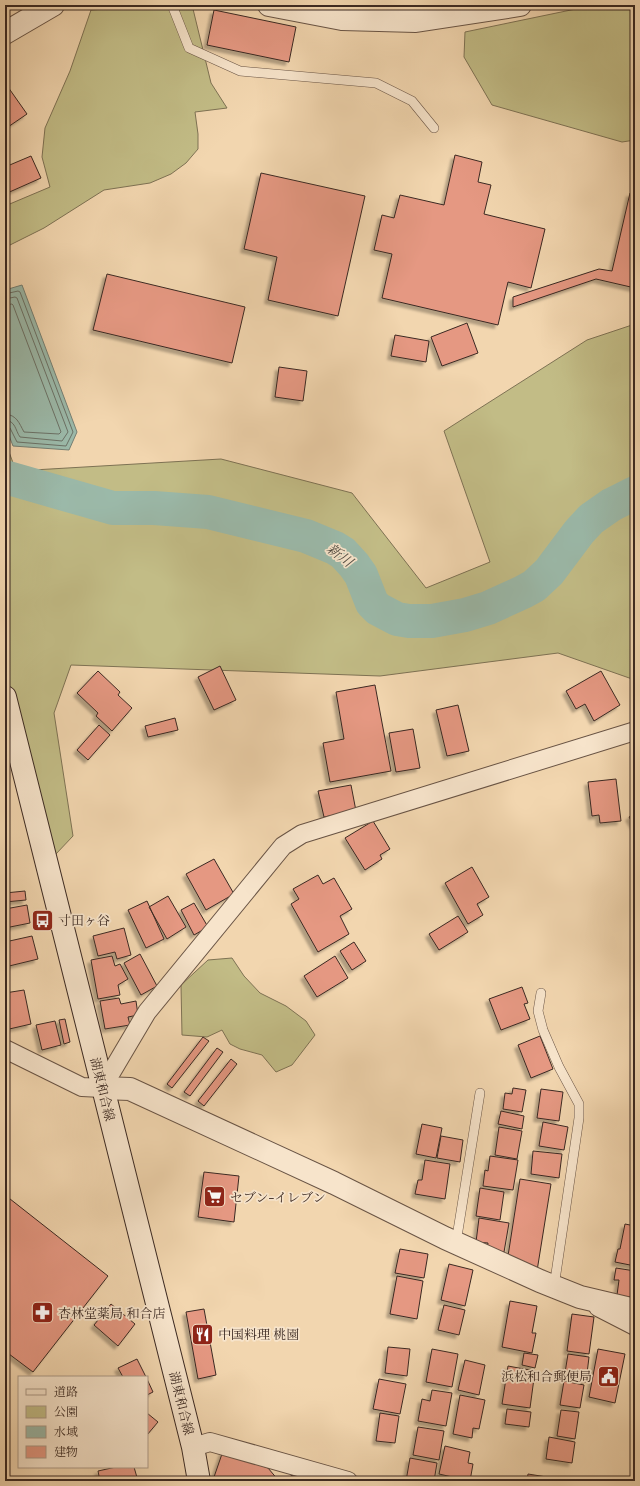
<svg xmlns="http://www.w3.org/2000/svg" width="640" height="1486" font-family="Cardo,'Noto Serif JP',serif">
<defs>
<filter id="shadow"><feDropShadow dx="-3.5" dy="3.5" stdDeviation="1" flood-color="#0004"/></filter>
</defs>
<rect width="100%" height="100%" fill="#f2d6af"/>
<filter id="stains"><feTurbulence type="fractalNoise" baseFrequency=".005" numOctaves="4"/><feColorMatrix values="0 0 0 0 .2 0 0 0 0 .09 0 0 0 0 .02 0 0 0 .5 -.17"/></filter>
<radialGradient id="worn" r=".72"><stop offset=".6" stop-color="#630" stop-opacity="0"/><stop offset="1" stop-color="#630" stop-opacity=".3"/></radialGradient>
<path fill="#c2bc86" stroke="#7e7254" d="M595,5h40v135l-13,2 -130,-37 -28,-48 1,-25z
M145,6l48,3 18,74 16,25 -32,4 3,22v15l-12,14 -15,11 -21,9 -46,7 -60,38 -36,18 -3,-12v-28l45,-19 -8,-30 3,-29 25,-57 21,-61z
M635,324v356l-77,-27 -178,23 -309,-11 -17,48 19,123 -18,19 -26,-99 -24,-5v-310l11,30 205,-12 131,34 74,95 64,-26 -46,-131 143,-91z
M232,958l12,18 16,17 26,13 20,15 9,14 -23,30 -16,7 -14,-17 -22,-6 -10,-5 -8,-14 -15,7 -25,-2 -1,-50 27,-25z"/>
<path fill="#9bb9a9" stroke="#757f73" d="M22,285l55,147 -8,18 -56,-4 -8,-21v-135z"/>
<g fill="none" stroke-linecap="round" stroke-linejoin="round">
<path stroke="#6b7166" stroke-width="1" d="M5,294l13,-3 2,1 53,140 -7,14 -49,-4 -7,-14 -5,-3
M5,299l10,-2 2,1 51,134 -6,9 -42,-4c-5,-7 -4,-16 -15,-17
M5,305l7,-1 1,1 48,127 -2,2 -35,-2c-5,-9 -7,-17 -19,-18"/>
<path stroke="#9bb9a9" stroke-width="34" d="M5,477l108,31h41l54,4 98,24 29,12 8,5 11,12 7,10 11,28 6,6 19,10 12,2h23l33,-6 23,-7 35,-16 11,-6 15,-14 30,-40 12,-13 20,-14 24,-12"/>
</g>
<path fill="#e59882" stroke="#3b2922" filter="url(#shadow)" d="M214,10l82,17 -7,35 -82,-17z
M8,87l19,27 -22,15v-40z
M455,155l27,7 -4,20 13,3 -7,29 61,15 -14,59 -23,-6 -10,43 -116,-27 10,-44 -18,-4 8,-35 12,3 6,-23 44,10z
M31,156l10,22 -36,16v-27z
M261,173l104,23 -27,120 -70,-16 9,-43 -33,-8z
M630,193l5,1v94l-39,-9 -83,28v-10l86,-28 13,2z
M107,274l138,33 -13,56 -139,-33z
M467,323l11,30 -36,13 -11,-29z
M395,335l34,6 -3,21 -35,-6z
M279,367l28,4 -4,30 -28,-4z
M220,666l16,34 -22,10 -16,-33z
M98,671l22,21 -2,3 14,13 -20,23 -16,-15 2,-3 -21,-20z
M601,671l19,34 -26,16 -9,-17 -9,5 -10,-18z
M375,685l16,86 -61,11 -7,-39 21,-4 -8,-47z
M458,705l11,46 -22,5 -11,-46z
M175,718l3,12 -30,7 -3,-11z
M99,725l11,10 -22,25 -11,-10z
M413,729l7,39 -24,4 -7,-39z
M616,779l5,42 -21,2 -1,-8 -7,1 -4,-34z
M351,785l5,26 -32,6 -6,-26z
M635,813v14l-6,-10z
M373,821l17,28 -10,6 2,4 -17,11 -20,-32z
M214,859l20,35 -28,16 -20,-36z
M472,867l17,30 -12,7 6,11 -15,9 -23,-41z
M318,875l5,9 11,-6 18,31 -12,7 9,18 -31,18 -27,-48 8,-5 -6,-10z
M25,891l1,9 -21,2v-9z
M168,896l18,31 -19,12 -18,-32z
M147,901l17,38 -18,9 -18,-38z
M194,903l14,24 -14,8 -13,-25z
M27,905l3,18 -25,5v-19z
M458,916l10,16 -29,18 -10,-16z
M124,928l7,27 -14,4 -2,-7 -17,4 -5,-20z
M32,936l6,23 -33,8v-25z
M354,942l12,19 -14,9 -12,-19z
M140,954l17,32 -16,9 -17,-32z
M112,956l3,10 5,-2 8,15 -10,6 2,10 -22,4 -7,-39z
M335,956l13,22 -31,19 -13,-21z
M522,987l6,16 -4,1 6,15 -29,11 -12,-31z
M24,990l7,34 -26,6v-37z
M119,998l2,6 15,-3 2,14 -10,2 2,8 -25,4 -5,-28z
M65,1019l5,23 -6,2 -5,-24z
M55,1021l6,24 -19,5 -6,-25z
M540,1036l13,33 -22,9 -13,-33z
M203,1037l6,4 -37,47 -5,-4z
M217,1048l6,4 -33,44 -6,-4z
M231,1059l6,5 -33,42 -6,-5z
M513,1088l13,2 -4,22 -19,-3 2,-16 7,1z
M541,1089l22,3 -4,29 -22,-3z
M501,1111l23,5 -2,13 -24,-5z
M543,1122l25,5 -4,23 -25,-4z
M422,1124l20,4 -6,30 -20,-4z
M499,1127l23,4 -5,28 -22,-4z
M441,1136l22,4 -3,22 -23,-4z
M533,1151l29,3 -3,24 -28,-4z
M490,1156l28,4 -5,30 -30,-4 2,-16 3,1z
M425,1160l25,4 -5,35 -30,-5 3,-14h4z
M204,1172l35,4 -5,46 -36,-5z
M520,1179l31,5 -14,87 -29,-15z
M480,1188l24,4 -4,28 -24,-4z
M5,1195l103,81 -75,96 -28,-21z
M479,1218l30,5 -5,29 -17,-2 1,-7 -12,-1z
M625,1224l10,2v40l-20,-4 3,-13h2z
M400,1249l28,5 -4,24 -29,-5z
M449,1264l24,6 -8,36 -24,-6z
M616,1268l19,3 -1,27 -17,-3 2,-15h-5z
M397,1276l26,5 -6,38 -27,-5z
M510,1301l27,5 -5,27h4l-4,20 -30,-6z
M111,1304l24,20 -17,22 -24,-21z
M444,1305l21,5 -6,25 -21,-5z
M204,1309l12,66 -18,4 -12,-67z
M572,1314l22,3 -5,37 -22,-3z
M388,1347l22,2 -3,27 -22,-3z
M432,1349l26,5 -6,33 -26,-5z
M598,1349l27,5 -10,49 -26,-6z
M524,1353l14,2 -3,13 -13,-3z
M568,1354l21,3 -3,25 -22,-3z
M137,1359l9,18h-23l-5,-9z
M465,1360l20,5 -6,30 -21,-5z
M508,1366l27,5 -5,37 -28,-4z
M147,1379l6,13 -6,3z
M379,1379l27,5 -6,30 -27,-5z
M564,1381l20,4 -4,23 -20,-3z
M432,1390l20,3 -6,33 -28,-5 4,-22 8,2z
M460,1395l25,5 -6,29 -6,-1 -1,10 -19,-4z
M507,1409l24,3 -2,15 -24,-3z
M561,1410l18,2 -4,27 -18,-3z
M147,1413l11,9 -11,13z
M380,1413l19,3 -4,27 -19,-2z
M418,1427l26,4 -5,29 -26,-5z
M549,1437l26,5 -3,21 -26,-4z
M445,1446l25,6 -2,11 5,1 -3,17 -31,-7z
M223,1451l45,17 11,13h-54l-11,-4z
M410,1458l27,5 -3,18h-28z
M116,1467h18l4,14h-38l-2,-10z
M528,1474l25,4 -1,3h-25z
M292,1475l5,6h-12z
M571,1478l19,3h-19z"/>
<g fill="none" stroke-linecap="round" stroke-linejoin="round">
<defs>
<path id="service" d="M172,5l17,43 51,23 136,12 36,18 22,27
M541,993l-3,18 5,19 16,37 20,37v14l-25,169
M456,1243l24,-150"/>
<path id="minor" d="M5,1049l77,38 20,1 45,-76 136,-166 19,-12 333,-103
M598,1307l37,19
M193,1447l17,-5 138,39"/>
<path id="tertiary" d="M269,5l73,14 74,2 104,-16
M5,33l48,-28
M102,1088l28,1 204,94 111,55 95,43 40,16 55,13"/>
<path id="secondary" d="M5,697l188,750 6,34"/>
</defs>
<use href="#service" stroke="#695445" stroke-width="10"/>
<use href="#minor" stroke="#695445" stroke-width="20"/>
<use href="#tertiary" stroke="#695445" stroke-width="24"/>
<use href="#secondary" stroke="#3b2922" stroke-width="24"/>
<use href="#service" stroke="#f7e4cb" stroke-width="9"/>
<use href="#minor" stroke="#f7e4cb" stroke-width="18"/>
<use href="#tertiary" stroke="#f7e4cb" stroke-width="22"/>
<use href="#secondary" stroke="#f7e4cb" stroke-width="22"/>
</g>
<defs>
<symbol id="bus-square" viewBox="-11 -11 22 22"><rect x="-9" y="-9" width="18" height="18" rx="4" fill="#8f2418" stroke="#f7e4cb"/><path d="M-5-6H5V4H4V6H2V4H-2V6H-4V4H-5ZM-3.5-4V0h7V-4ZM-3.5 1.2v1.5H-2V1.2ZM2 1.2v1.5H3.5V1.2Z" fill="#fff"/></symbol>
<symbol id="supermarket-square" viewBox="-11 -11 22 22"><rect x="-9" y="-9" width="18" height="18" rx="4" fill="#8f2418" stroke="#f7e4cb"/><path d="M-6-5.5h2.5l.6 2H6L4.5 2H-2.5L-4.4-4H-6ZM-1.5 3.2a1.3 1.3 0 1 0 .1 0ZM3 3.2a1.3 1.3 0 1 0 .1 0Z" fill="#fff"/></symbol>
<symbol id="pharmacy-square" viewBox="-11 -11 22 22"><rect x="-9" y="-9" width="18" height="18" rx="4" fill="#8f2418" stroke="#f7e4cb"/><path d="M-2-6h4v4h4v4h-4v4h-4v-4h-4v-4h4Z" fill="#fff"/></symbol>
<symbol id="restaurant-square" viewBox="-11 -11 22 22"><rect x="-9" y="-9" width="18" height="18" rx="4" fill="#8f2418" stroke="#f7e4cb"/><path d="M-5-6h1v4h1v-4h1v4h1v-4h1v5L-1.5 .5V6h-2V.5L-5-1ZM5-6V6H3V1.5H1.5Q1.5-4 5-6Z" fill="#fff"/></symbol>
<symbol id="civic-square" viewBox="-11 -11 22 22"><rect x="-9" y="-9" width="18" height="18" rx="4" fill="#8f2418" stroke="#f7e4cb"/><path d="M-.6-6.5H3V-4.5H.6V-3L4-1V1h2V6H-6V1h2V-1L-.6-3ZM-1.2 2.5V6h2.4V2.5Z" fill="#fff"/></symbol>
</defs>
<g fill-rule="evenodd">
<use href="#bus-square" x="30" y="908" width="25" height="25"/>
<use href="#supermarket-square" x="202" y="1184" width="25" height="25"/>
<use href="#pharmacy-square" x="30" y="1300" width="25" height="25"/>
<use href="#restaurant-square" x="190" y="1322" width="25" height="25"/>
<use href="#civic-square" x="596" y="1364" width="25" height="25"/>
</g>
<g text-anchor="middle" stroke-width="3.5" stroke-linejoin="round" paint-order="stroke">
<g font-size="13" fill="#3b2922" stroke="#f7e4cb" text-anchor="start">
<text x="58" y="925">寸田ヶ谷</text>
<text x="230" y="1202">セブン-イレブン</text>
<text x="58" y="1318">杏林堂薬局 和合店</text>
<text x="218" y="1339">中国料理 桃園</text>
<text x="592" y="1381" text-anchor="end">浜松和合郵便局</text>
</g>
<g font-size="13" fill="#3b2922" stroke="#f7e4cb">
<text transform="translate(103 1089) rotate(76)" y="5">湖東和合線</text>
<text transform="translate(182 1403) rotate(76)" y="5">湖東和合線</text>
</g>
<g font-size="14" font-style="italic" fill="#534d44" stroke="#f7e4cb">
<text transform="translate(340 555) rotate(37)" y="5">新川</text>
</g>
</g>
<rect width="640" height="1486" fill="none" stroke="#f2d6af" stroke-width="20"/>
<rect x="6" y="6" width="628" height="1474" fill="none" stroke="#3b2922" stroke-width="2"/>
<rect x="10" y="10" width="620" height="1466" fill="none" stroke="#3b2922"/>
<rect x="18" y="1376" width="130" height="92" fill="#f7e4cb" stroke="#ac9987"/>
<rect x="26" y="1389" width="20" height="6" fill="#f7e4cb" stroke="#ac9987"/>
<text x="54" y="1396" font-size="12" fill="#3b2922">道路</text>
<rect x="26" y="1406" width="20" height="12" fill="#c2bc86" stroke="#ac9987"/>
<text x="54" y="1416" font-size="12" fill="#3b2922">公園</text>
<rect x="26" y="1426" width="20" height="12" fill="#9bb9a9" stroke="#ac9987"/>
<text x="54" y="1436" font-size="12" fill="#3b2922">水域</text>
<rect x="26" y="1446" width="20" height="12" fill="#e59882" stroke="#ac9987"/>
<text x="54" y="1456" font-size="12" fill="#3b2922">建物</text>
<rect width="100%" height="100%" filter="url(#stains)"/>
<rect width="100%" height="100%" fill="url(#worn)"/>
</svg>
